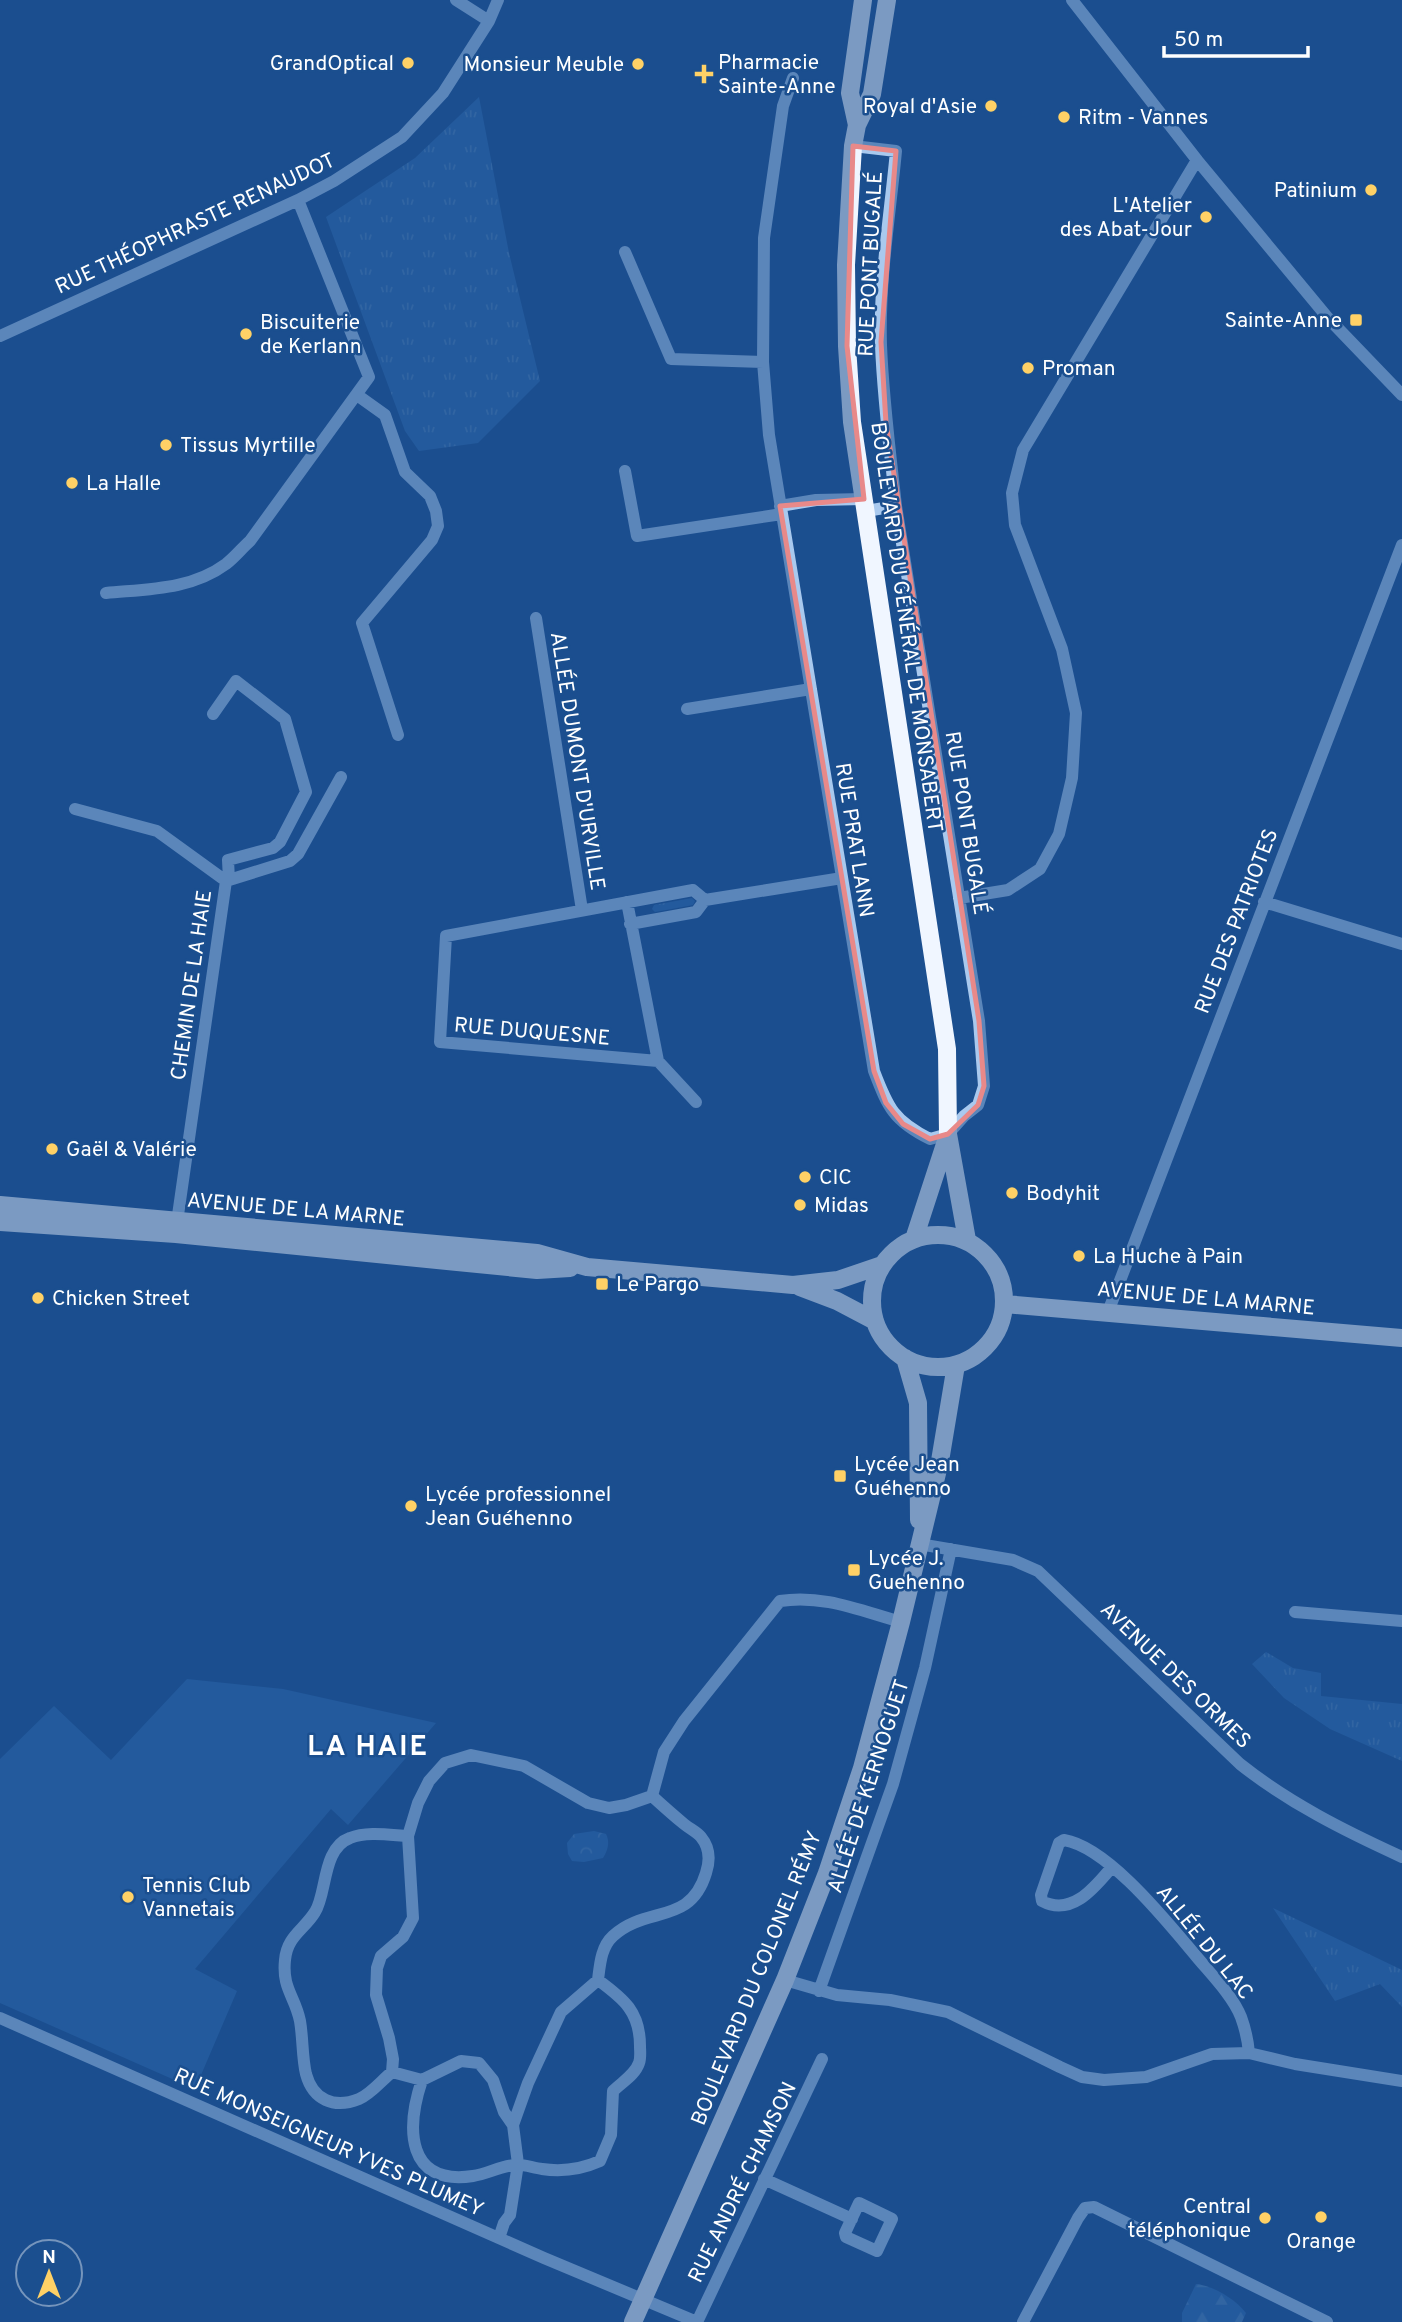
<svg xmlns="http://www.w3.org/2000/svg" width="1402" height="2322" font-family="Overpass,sans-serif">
<defs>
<pattern id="grass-tufts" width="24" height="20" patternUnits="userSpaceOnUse" patternTransform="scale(1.75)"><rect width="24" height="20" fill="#2e69ad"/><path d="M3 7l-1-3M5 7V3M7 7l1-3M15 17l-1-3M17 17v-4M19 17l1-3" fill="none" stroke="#4d80b9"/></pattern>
<pattern id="forest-firs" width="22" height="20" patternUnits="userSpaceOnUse" patternTransform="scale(1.75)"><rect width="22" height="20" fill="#2e69ad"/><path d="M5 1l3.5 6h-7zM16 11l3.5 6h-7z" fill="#4d80b9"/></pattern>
<pattern id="park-crowns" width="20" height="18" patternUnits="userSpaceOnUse" patternTransform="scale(1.75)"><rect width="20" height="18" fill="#2e69ad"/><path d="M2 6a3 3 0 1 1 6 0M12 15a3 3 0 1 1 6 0" fill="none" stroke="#4d80b9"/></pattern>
</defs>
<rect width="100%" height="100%" fill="#1b4f8f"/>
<path fill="url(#grass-tufts)" d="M479,97l30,156 31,128 -62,62 -59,8 -14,-20 -79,-214 89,-59z
M692,898l3,3 -2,4 -38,7 -3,-3 2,-4z
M1266,1652l27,16 28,5v23l81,8v57l-72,-32 -46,-31 -32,-34z
M1273,1908l129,62v37l-22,-23 -45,17z"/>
<path fill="url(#forest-firs)" d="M1196,2284c18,2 39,15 50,29l-4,9h-60v-9z"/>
<path fill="url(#park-crowns)" d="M594,1831l12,3c4,8 2,16 -3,24l-19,4 -12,-1 -4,-7 -1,-11 7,-9z"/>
<path fill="#2e69ad" d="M187,1679l96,10 153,34 -88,102 -17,-16 -136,160 42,22 -42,98 -195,-86v-244l54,-53 57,54z"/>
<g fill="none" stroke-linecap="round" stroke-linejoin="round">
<path stroke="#a9c9ee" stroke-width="12" d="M456,0l33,21
M1072,0l125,160 131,158 74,77
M793,78l-10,28 -19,132 -1,124 6,73 105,636c14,37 20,50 56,68l18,-5 16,-18 14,-11 6,-19 -5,-65 -83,-515 -30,5
M853,146l43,5c-6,64 -17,129 -15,194 2,53 9,107 15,161
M625,252l46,107 92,3
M0,336l298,-136 36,-19 68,-44 41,-44 46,-72 9,-21
M357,395l28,20 20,57 25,24 6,15 2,15 -6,14 -70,83 36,112
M625,471l12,65 145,-22
M780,506l36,-6 48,-1
M106,593c41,-4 85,-3 120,-29 9,-7 16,-16 24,-23l119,-164 -71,-177
M536,618l46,292
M687,709l124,-20
M213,714l23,-33 49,38 21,73 -26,50 -7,6 -45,12 1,20
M75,809l82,22 69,50 -50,348
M226,881l64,-20 8,-7 43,-77
M959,898l49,-8 32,-21 19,-35 13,-56 4,-65 -14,-64 -47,-124 -3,-32 11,-43 174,-290
M627,902l31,159 38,41
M1264,902l138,42
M630,924l66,-12 9,-12 137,-22
M658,1061l-218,-19 6,-106 247,-46 12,10
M1108,1312l294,-767
M919,1544l94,16 25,11 202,193c49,39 105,67 162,93
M1295,1612l107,9
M1112,1867c-17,20 -40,50 -70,34l-1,-6 18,-52 5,-3c44,7 104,83 132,116 14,17 37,40 45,61 4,11 7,24 8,36
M785,1980l52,15 53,5 58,12 112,55 22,10 22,3 42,-3 66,-23 37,-1 46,11 107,17
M819,1991l74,-207 32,-116 26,-119
M0,2018l544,240 153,64
M392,2072c-10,8 -21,22 -33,27 -25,10 -46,1 -53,-25 -4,-17 -3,-36 -6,-53 -5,-25 -18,-32 -15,-61 2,-24 19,-30 30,-48 12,-18 7,-64 35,-74 17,-7 40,-3 58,-2
M422,2080c-16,48 -16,106 51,96 14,-2 28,-10 42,-11 9,-1 18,3 27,4 20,3 40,0 58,-8l11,-26 2,-44c9,-9 22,-16 26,-28 2,-5 1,-12 1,-17 0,-34 -16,-47 -42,-66
M513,2125l15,-42 33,-71 37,-32c2,-16 3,-33 15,-44 34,-31 77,-10 93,-63 4,-12 4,-25 -5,-36 -4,-5 -11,-8 -17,-13 -11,-9 -21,-18 -32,-28
M764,2179l88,40
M859,2203l33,16 -15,32 -31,-14 -1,-4z
M499,2238l5,-15 6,-8 8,-51 -5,-39 -9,-13 -11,-32 -14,-17 -18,-2 -39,19 -30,-8 1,-13 -4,-21 -13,-43 1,-27 4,-12 22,-19 10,-19 -5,-82 10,-33 11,-22 16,-18 26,-8 53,11 64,37 21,5 17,-3 26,-9 12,-44 20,-31 96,-120c42,-7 81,10 121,21
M697,2322l125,-263
M1023,2322l55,-104 7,-10 9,-1 233,115"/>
<path stroke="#f0f6ff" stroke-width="18" d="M887,0l-15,94 -15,31 -4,21 -7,119 1,81 5,76 95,627 1,85 19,106
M857,125l-7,-32 13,-93
M0,1205l537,48 50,14 206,18 45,-5 44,-15
M0,1222l176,12 361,36 33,-2
M872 1301a66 66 0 1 1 132 0a66 66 0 1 1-132 0Z
M914,1239l33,-101
M800,1287l37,14 38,20
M1005,1304l397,34
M905,1358l13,45 1,117
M633,2322l152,-342 42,-107 35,-105 39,-146 39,-161 16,-96"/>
</g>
<path d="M0 0H1402V2322H0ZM853,146l43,5 -15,191 5,81 93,598 5,65 -6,19 -30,29 -18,5 -27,-15 -17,-21 -12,-32 -94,-565 84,-7 -17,-153z" fill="#1b4f8f" fill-opacity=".55" fill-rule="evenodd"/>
<path fill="none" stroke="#e88989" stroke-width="5" stroke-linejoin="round" d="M853,146l43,5 -15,191 5,81 93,598 5,65 -6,19 -30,29 -18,5 -27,-15 -17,-21 -12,-32 -94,-565 84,-7 -17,-153z"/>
<g fill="#ffd166" stroke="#1b4f8f" stroke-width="2.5">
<circle cx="408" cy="63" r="7"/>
<circle cx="638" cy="64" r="7"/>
<path d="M700.5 63.5h7v7h7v7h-7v7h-7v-7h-7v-7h7z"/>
<circle cx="991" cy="106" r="7"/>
<circle cx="1064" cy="117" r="7"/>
<circle cx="1371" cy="190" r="7"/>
<circle cx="1206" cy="217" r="7"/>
<rect x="1349" y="313" width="14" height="14" rx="3.5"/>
<circle cx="246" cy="334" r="7"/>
<circle cx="1028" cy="368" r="7"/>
<circle cx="166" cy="445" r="7"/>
<circle cx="72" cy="483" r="7"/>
<circle cx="52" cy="1149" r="7"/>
<circle cx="805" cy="1177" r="7"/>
<circle cx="1012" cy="1193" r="7"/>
<circle cx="800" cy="1205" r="7"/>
<circle cx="1079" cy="1256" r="7"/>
<rect x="595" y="1277" width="14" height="14" rx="3.5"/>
<circle cx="38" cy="1298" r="7"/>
<rect x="833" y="1469" width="14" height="14" rx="3.5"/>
<circle cx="411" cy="1506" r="7"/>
<rect x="847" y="1563" width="14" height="14" rx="3.5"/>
<circle cx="128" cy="1897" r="7"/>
<circle cx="1321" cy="2217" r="7"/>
<circle cx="1265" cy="2218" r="7"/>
</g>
<g text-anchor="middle" stroke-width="5" stroke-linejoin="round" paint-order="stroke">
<g font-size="21" fill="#fff" stroke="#1b4f8f" text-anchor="start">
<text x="718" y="69">Pharmacie<tspan x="718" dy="24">Sainte-Anne</tspan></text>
<text x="394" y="70" text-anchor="end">GrandOptical</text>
<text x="624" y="71" text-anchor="end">Monsieur Meuble</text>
<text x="977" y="113" text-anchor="end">Royal d'Asie</text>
<text x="1078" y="124">Ritm - Vannes</text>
<text x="1357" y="197" text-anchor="end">Patinium</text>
<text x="1192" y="212" text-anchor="end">L'Atelier<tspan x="1192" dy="24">des Abat-Jour</tspan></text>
<text x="1342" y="327" text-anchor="end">Sainte-Anne</text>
<text x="260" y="329">Biscuiterie<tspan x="260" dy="24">de Kerlann</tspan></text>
<text x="1042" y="375">Proman</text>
<text x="180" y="452">Tissus Myrtille</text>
<text x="86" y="490">La Halle</text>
<text x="66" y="1156">Gaël &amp; Valérie</text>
<text x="819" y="1184">CIC</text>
<text x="1026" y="1200">Bodyhit</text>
<text x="814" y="1212">Midas</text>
<text x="1093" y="1263">La Huche à Pain</text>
<text x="616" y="1291">Le Pargo</text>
<text x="52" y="1305">Chicken Street</text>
<text x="854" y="1471">Lycée Jean<tspan x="854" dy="24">Guéhenno</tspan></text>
<text x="425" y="1501">Lycée professionnel<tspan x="425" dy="24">Jean Guéhenno</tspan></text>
<text x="868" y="1565">Lycée J.<tspan x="868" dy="24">Guehenno</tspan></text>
<text x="142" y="1892">Tennis Club<tspan x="142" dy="24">Vannetais</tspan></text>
<text x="1251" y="2213" text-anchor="end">Central<tspan x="1251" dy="24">téléphonique</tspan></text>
<text x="1321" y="2248" text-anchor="middle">Orange</text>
</g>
<g font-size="21" fill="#fff" stroke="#1b4f8f">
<text transform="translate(195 223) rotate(-25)" y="7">RUE THÉOPHRASTE RENAUDOT</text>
<text transform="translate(870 264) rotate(-87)" y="7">RUE PONT BUGALÉ</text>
<text transform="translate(907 627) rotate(82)" y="7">BOULEVARD DU GÉNÉRAL DE MONSABERT</text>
<text transform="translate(578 761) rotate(81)" y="7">ALLÉE DUMONT D'URVILLE</text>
<text transform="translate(967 823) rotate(81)" y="7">RUE PONT BUGALÉ</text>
<text transform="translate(855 840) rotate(81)" y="7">RUE PRAT LANN</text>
<text transform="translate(1236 921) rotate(-69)" y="7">RUE DES PATRIOTES</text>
<text transform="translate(191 985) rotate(-82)" y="7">CHEMIN DE LA HAIE</text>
<text transform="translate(532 1031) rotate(5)" y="7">RUE DUQUESNE</text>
<text transform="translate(296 1209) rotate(5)" y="7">AVENUE DE LA MARNE</text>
<text transform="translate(1206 1298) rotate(5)" y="7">AVENUE DE LA MARNE</text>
<text transform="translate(1176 1675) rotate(44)" y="7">AVENUE DES ORMES</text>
<text transform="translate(868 1786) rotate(-72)" y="7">ALLÉE DE KERNOGUET</text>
<text transform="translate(1205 1942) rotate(51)" y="7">ALLÉE DU LAC</text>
<text transform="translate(756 1978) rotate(-68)" y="7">BOULEVARD DU COLONEL RÉMY</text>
<text transform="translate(329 2142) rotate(24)" y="7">RUE MONSEIGNEUR YVES PLUMEY</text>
<text transform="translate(742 2182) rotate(-64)" y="7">RUE ANDRÉ CHAMSON</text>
</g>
<g font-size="28" font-weight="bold" letter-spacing="2" fill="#fff" stroke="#1b4f8f">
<text x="368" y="1755">LA HAIE</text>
</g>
</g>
<g transform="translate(49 2273)"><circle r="33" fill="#1b4f8f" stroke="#7695bc" stroke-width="2"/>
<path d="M0-5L12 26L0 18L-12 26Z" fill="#ffd166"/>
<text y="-10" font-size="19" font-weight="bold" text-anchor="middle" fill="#ffffff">N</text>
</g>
<path d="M1164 46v10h144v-10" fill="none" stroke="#ffffff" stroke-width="3.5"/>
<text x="1174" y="46" font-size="21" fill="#ffffff" stroke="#1b4f8f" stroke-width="5" paint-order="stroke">50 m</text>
</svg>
